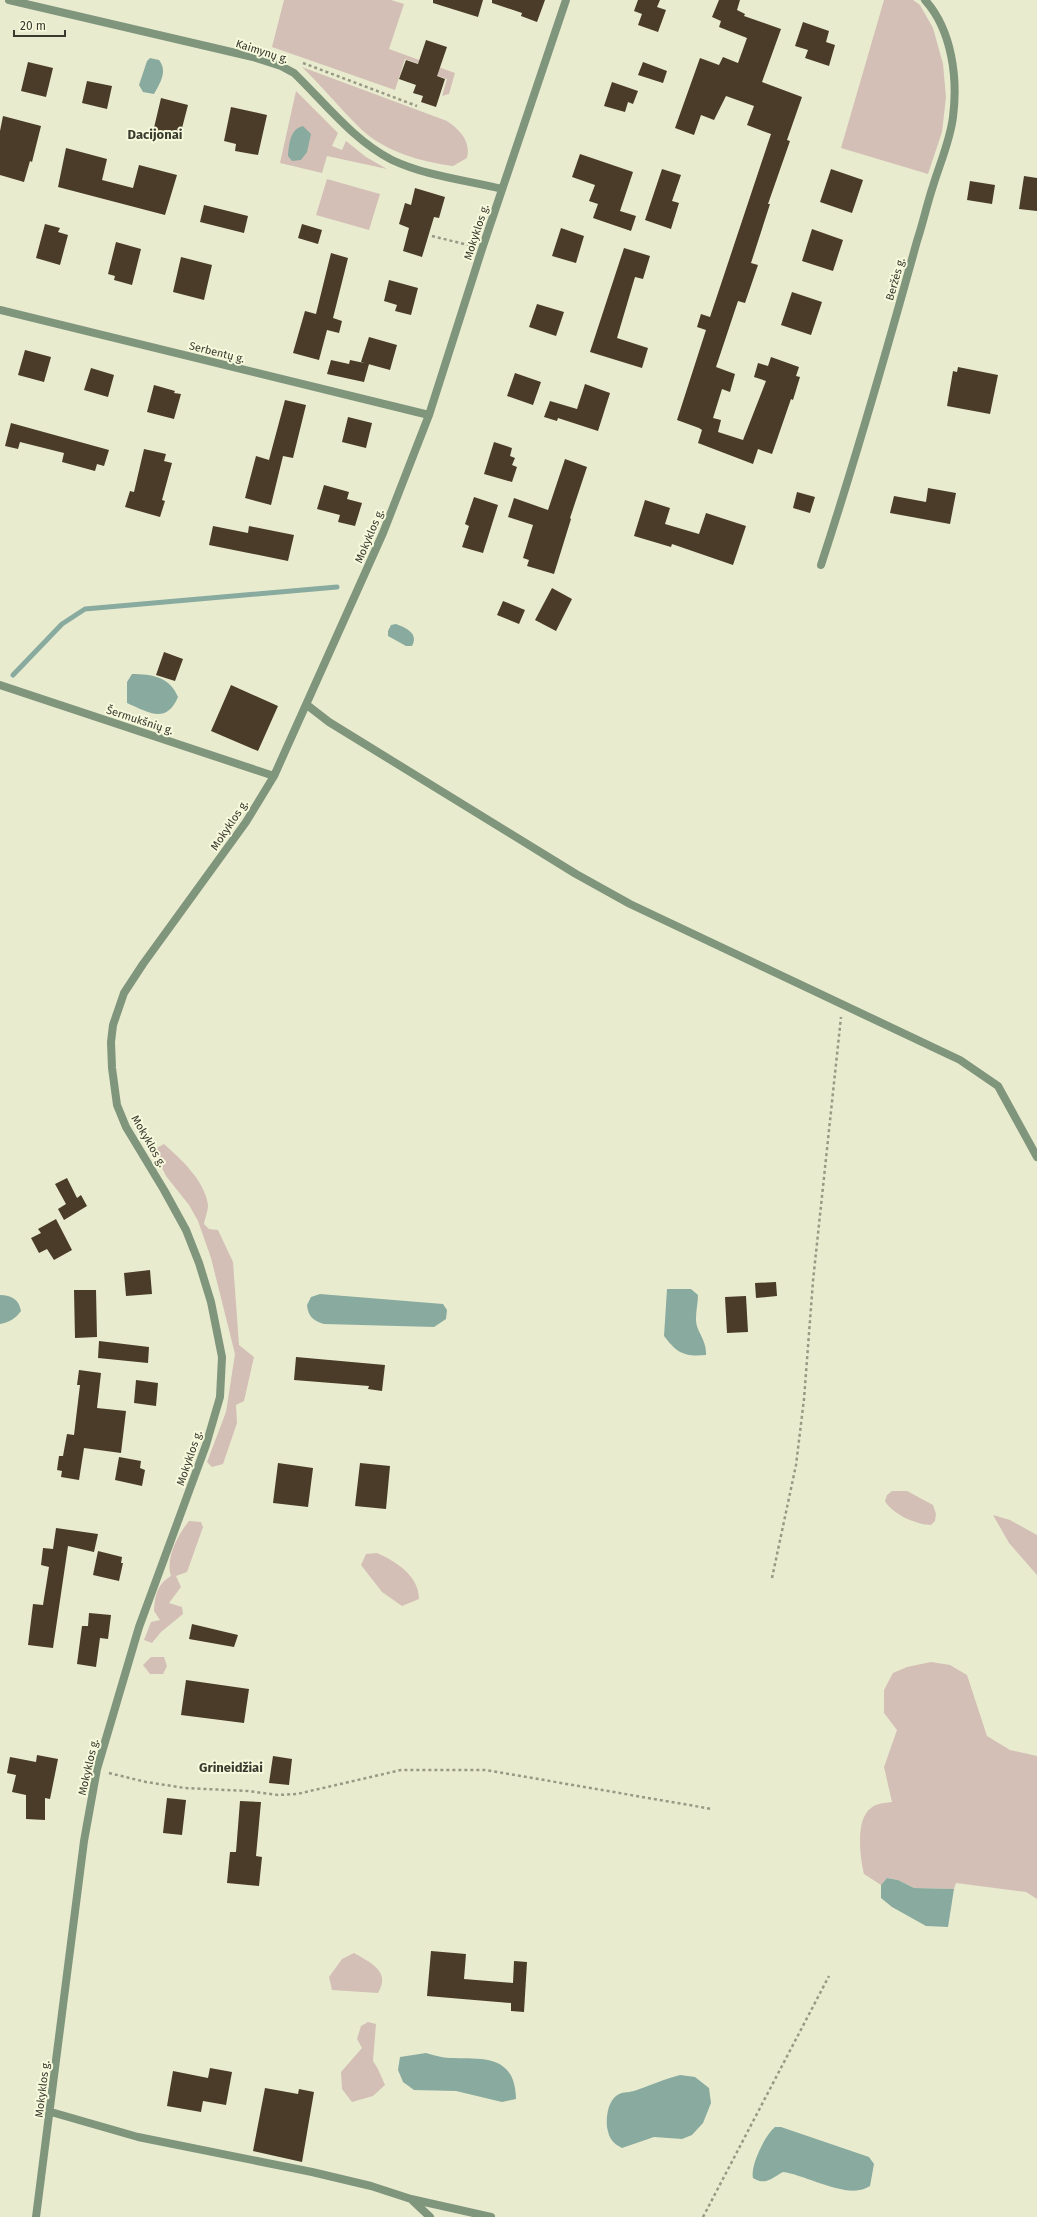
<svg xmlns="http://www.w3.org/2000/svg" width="1037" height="2217" font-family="'Fira Sans',sans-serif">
<rect width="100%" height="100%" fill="#e9ebcf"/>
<path fill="#d3bfb6" d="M284,0h107l13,4 -15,45 66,24 -6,21 -7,2 5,-17 -20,-7 2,-5 -24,-8 -10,31 -123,-43z
M884,0h29l7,5 13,23 10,36 3,33 -4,35 -14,42 -87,-26z
M302,67l145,54c13,9 24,20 20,37l-14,8c-31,-4 -67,-14 -91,-36 -21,-20 -39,-43 -60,-63z
M296,91l42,42 -6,13 10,4 4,-9 20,16 21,12 -60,-13 -5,17 -42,-10z
M327,179l53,15 -11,36 -53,-15z
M164,1144c17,15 41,37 44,61 0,6 -3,13 -4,19l5,5 9,1 15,32 6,83 15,12 -10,44 -8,4 1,18 -14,41 -11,3 -5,-5 19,-50 9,-58 -24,-96 -13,-37 -9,-16 -23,-29 -13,-26z
M892,1491h15l26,14 3,9 -1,7 -4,4c-14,0 -39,-11 -46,-24l2,-6z
M993,1515l17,5 27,15v40l-28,-32z
M189,1521l12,1 2,5 -16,45 -11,4 5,11 -12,16 13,4 1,7 -22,18 -9,11 -8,-3 7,-18 9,-2 -6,-9c1,-15 3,-27 17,-35 -6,-17 7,-42 18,-55z
M377,1553c20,9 42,23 42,46l-17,7 -20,-14 -21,-27 5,-11z
M151,1657h13l3,9 -4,8h-13l-7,-9z
M931,1662l19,3 17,10 20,61 23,14 27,6v143l-11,-7 -70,-9 -2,6 -40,-1 -16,-8 -11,-2 -6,7 -17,-11c-4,-16 -9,-55 7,-66 6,-5 14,-5 21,-6l-8,-35 13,-37 -13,-17v-23l9,-17 14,-6z
M354,1953c17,10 37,18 24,40l-46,-3 -3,-13 13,-18z
M368,2022l8,2 -3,37 5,8 7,16 -12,11 -21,6 -10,-13 -1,-17 21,-24 -5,-9 4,-13z"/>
<path fill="#89ab9f" d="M150,58l9,2c9,11 1,23 -5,34l-11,-2 -4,-7 8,-24z
M303,126l8,8 -4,18 -6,8 -9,1 -4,-5c1,-12 2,-27 15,-30z
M396,624c10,4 23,9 16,22h-6l-18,-10v-5l3,-6z
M132,674c20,0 38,3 46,23 -12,28 -30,15 -51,6v-21z
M667,1289h24l7,6c0,8 -2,15 -2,23 -1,13 11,21 10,37 -22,2 -29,-2 -42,-19z
M320,1294l123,10 4,6 -1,9 -12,8 -110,-3c-11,-3 -16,-8 -17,-19l4,-8z
M0,1295c12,0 19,5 21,16 -6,8 -11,11 -21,13z
M887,1878l11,2 16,8 40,1 -6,38 -22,-1 -34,-19 -11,-9v-13z
M426,2053c8,2 16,5 24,5 33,1 65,-4 66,41l-14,3 -46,-11 -42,-1 -11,-8 -5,-12 2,-13z
M680,2075l15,2 14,11 2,15 -8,20 -11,12 -10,4 -28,-2 -32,11c-10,-5 -13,-10 -15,-21 -1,-10 1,-25 9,-31 6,-5 11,-3 18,-5 15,-5 30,-12 46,-16z
M775,2127h6l88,30 5,7 -4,22c-21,15 -63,-11 -87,-14 -11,6 -18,14 -30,6 -3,-12 12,-43 22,-51z"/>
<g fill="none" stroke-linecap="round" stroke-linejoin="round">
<path stroke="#89ab9f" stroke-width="5" d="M13,675l49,-51 23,-15 252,-22"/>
</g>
<path fill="#4a3c28" d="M433,0h50l-5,17 -45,-14z
M492,0h53l-8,22 -16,-6 1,-3 -30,-10z
M638,0h22l-3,7 9,3 -8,22 -20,-7 4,-11 -8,-3z
M719,0h21l-3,10 8,4 -1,2 37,13 -19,53 40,15 -15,43 3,1 -22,63h2l-19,59 7,2 -13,38 -7,-2 -22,66 19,7 -5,18 -8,-3 -9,29 8,2 -3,12 25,8 23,-59 -12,-4 4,-14 10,3 3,-9 28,10 -3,9 4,1 -7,23 -2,-1 -19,55 -14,-5 -5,15 -55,-21 4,-13 -3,-2 -22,-8 29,-90 -9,-3 4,-13 9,3 61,-183 -24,-9 7,-19 -28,-10 -12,24 -13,-5 -7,20 -19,-7 25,-70 19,7 4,-8 15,6 9,-25 -28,-11 2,-6 -9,-4z
M803,22l26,9 -3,11 9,3 -6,21 -24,-8 3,-8 -13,-4z
M426,40l21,7 -10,29 8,3 -9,28 -15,-5 2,-6 -10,-3 3,-8 -17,-6 7,-19 12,4z
M28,62l25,6 -7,29 -25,-6z
M643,62l24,9 -4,12 -25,-8z
M87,81l25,5 -5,23 -25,-6z
M612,82l26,9 -5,13 -5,-2 -3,10 -21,-6z
M161,98l27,7 -7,27 -5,-1 -1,6 -22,-5z
M231,107l36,8 -9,40 -23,-4 1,-7 -12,-3z
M3,116l38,10 -9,36 -2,-1 -6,21 -24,-7v-44z
M66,148l41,11 -5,21 31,8 6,-23 38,10 -12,40 -107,-28z
M580,154l53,18 -13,39 16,5 -5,15 -38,-13 5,-14 -9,-3 6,-16 -23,-8z
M662,169l19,6 -9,26 7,2 -8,26 -26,-9z
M831,169l32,11 -11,33 -32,-11z
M1024,176l13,2v33l-18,-2z
M970,181l25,4 -3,19 -25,-4z
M415,188l30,9 -6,21 -5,-1 -12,40 -19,-6 6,-23 -10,-4 6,-21 6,2z
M204,205l44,11 -4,17 -44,-11z
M45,224l15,4 -2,4 10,3 -8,30 -24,-7z
M302,224l20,6 -4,14 -20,-6z
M561,228l23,8 -8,27 -24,-7z
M812,229l31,11 -10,31 -31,-10z
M116,242l25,7 -9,36 -18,-5 1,-4 -7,-2z
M624,248l26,8 -7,23 -8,-2 -18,61 31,10 -6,20 -52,-16z
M331,253l17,5 -15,60 9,3 -3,12 -12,-3 -8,30 -26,-7 12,-42 11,3z
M181,257l31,8 -8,35 -31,-8z
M389,280l29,8 -7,27 -16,-4 2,-6 -13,-4z
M792,292l30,10 -11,33 -30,-10z
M537,304l27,8 -8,24 -27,-9z
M369,337l28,8 -7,25 -29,-8z
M25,350l26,7 -7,25 -26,-7z
M331,360l18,4 1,-4 19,4 -5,18 -37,-8z
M958,367l40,8 -8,39 -43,-8 6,-35 4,1z
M91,368l23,7 -6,22 -24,-7z
M515,373l26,9 -8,23 -26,-9z
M585,384l25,9 -12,38 -40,-13 -1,3 -13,-4 6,-16 27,8z
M154,385l21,6 -1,2 7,1 -7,25 -27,-7z
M285,400l21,5 -13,53 -10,-2 -12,49 -26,-7 11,-42 13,4z
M348,417l24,6 -6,25 -24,-6z
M11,423l98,27 -5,16 -7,-2 -2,7 -33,-9 2,-9 -44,-11 -2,7 -13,-3z
M494,442l18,6 -2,8 5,2 -3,7 5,2 -5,15 -28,-8z
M144,449l22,5 -2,7 8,2 -10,37 3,1 -5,16 -35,-10 5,-16 4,1z
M565,459l22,8 -17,51 1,1 -17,55 -27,-8 2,-6 -6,-2 10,-33 -25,-8 6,-19 34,12z
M324,485l25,7 -2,7 15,4 -7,23 -17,-4 2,-7 -23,-6z
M928,488l28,5 -6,31 -60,-11 4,-17 32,6z
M797,492l18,5 -5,16 -17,-5z
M474,497l24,8 -15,48 -21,-6 7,-21 -4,-2z
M645,500l25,8 -5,16 34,10 7,-21 40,13 -13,39 -61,-21 -1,3 -37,-11z
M213,526l35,7 1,-7 45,9 -6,26 -79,-16z
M552,588l20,11 -16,32 -21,-11z
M503,601l22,9 -6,14 -22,-9z
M164,652l19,7 -8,22 -19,-6z
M231,685l47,21 -20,45 -47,-20z
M67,1178l10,20 4,-3 6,11 -23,14 -6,-11 8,-5 -11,-20z
M56,1219l16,31 -18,10 -7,-11 -8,4 -8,-15 10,-5 -3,-4z
M150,1270l2,24 -26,2 -2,-23z
M776,1282l1,14 -21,2 -1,-15z
M74,1290h22l1,47 -22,1z
M746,1296l2,36 -21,1 -2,-36z
M99,1341l50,6 -1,16 -50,-5z
M296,1357l89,8 -3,26 -14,-2 1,-3 -75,-6z
M79,1370l22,3 -4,35 29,3 -5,42 -37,-5 -5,32 -18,-3 1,-6 -5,-1 2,-14h4l4,-22 7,1 6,-50h-3z
M136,1380l22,3 -2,23 -22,-3z
M119,1457l22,4 -1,7 5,2 -3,16 -27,-6z
M278,1463l35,5 -5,39 -35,-4z
M360,1463l30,3 -4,43 -31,-3z
M56,1528l42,6 -4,18 -26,-6 -15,102 -25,-3 5,-41 10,1 6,-38 -8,-2 2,-17 10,1z
M98,1551l24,6 -1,6h2l-4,18 -26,-6z
M89,1613l22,2 -3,24 -8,-1 -4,29 -19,-3 5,-38h6z
M192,1624l46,11 -4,12 -45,-8z
M186,1680l63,9 -5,34 -63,-8z
M37,1755l21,4 -8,40 -5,-1v22l-19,-1v-24l-14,-3 4,-17 -9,-2 3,-16 26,5z
M273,1756l19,3 -3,26 -20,-2z
M167,1798l19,2 -4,35 -19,-2z
M240,1801l21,1 -5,54 6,1 -3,29 -32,-3 3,-31h6z
M431,1951l35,3 -2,25 49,4 1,-22 13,1 -3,50 -13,-1v-8l-84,-7z
M210,2068l22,4 -6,33 -23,-4 -2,11 -34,-6 6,-35 35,7z
M265,2088l33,6 1,-5 15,3 -12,70 -49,-11z"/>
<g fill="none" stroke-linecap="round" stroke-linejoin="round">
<path stroke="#989985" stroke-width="2.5" stroke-dasharray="3 3" stroke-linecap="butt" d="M303,63l114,43
M432,236l40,10
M772,1578l24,-113 8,-66 9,-118 28,-264
M109,1773l37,9 39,6 63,3 30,4 19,-1 104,-24h85l226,39
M703,2217l126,-241"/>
<path stroke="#7f957c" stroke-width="8" d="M9,0l244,57 28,9 13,7c31,30 59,67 98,87 34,16 73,20 110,29
M0,310l429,105
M821,565c35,-107 66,-215 96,-324 6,-18 10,-37 16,-55 7,-23 17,-45 20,-69 5,-39 -1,-87 -28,-117
M0,685l274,91
M307,705l22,17 247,152 54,30 330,156 38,26 39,71
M51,2112l87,25 174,35 59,14 40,13 19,18
M411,2199l80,18
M36,2217l48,-376 13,-72 42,-142 67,-182 14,-48 2,-40 -11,-55 -12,-39 -13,-33 -22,-40 -38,-63 -9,-22 -5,-37 -1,-26 2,-17 11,-32 19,-29 103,-142 28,-46 109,-243 46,-118 53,-166 84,-249"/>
</g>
<g text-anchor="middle" stroke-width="4" stroke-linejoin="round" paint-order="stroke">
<g font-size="11" fill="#39392e" stroke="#f7f9dc">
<text transform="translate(262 51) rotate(18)" y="4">Kaimynų g.</text>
<text transform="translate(476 232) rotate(-72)" y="4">Mokyklos g.</text>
<text transform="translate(895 279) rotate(-74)" y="4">Beržės g.</text>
<text transform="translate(217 352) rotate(14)" y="4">Serbentų g.</text>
<text transform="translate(369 536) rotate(-67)" y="4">Mokyklos g.</text>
<text transform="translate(140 720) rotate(18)" y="4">Šermukšnių g.</text>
<text transform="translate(229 825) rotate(-56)" y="4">Mokyklos g.</text>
<text transform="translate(149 1141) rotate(60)" y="4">Mokyklos g.</text>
<text transform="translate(189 1458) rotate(-71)" y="4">Mokyklos g.</text>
<text transform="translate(88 1767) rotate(-77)" y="4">Mokyklos g.</text>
<text transform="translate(42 2089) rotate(-83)" y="4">Mokyklos g.</text>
</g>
<g font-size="13" font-weight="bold" fill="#39392e" stroke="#f7f9dc">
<text x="155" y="139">Dacijonai</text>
<text x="231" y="1772">Grineidžiai</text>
</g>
</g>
<path d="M14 30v6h51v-6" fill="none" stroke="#39392e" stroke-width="2"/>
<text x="20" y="30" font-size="12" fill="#39392e" stroke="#f7f9dc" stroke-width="3" paint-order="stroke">20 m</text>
</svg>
